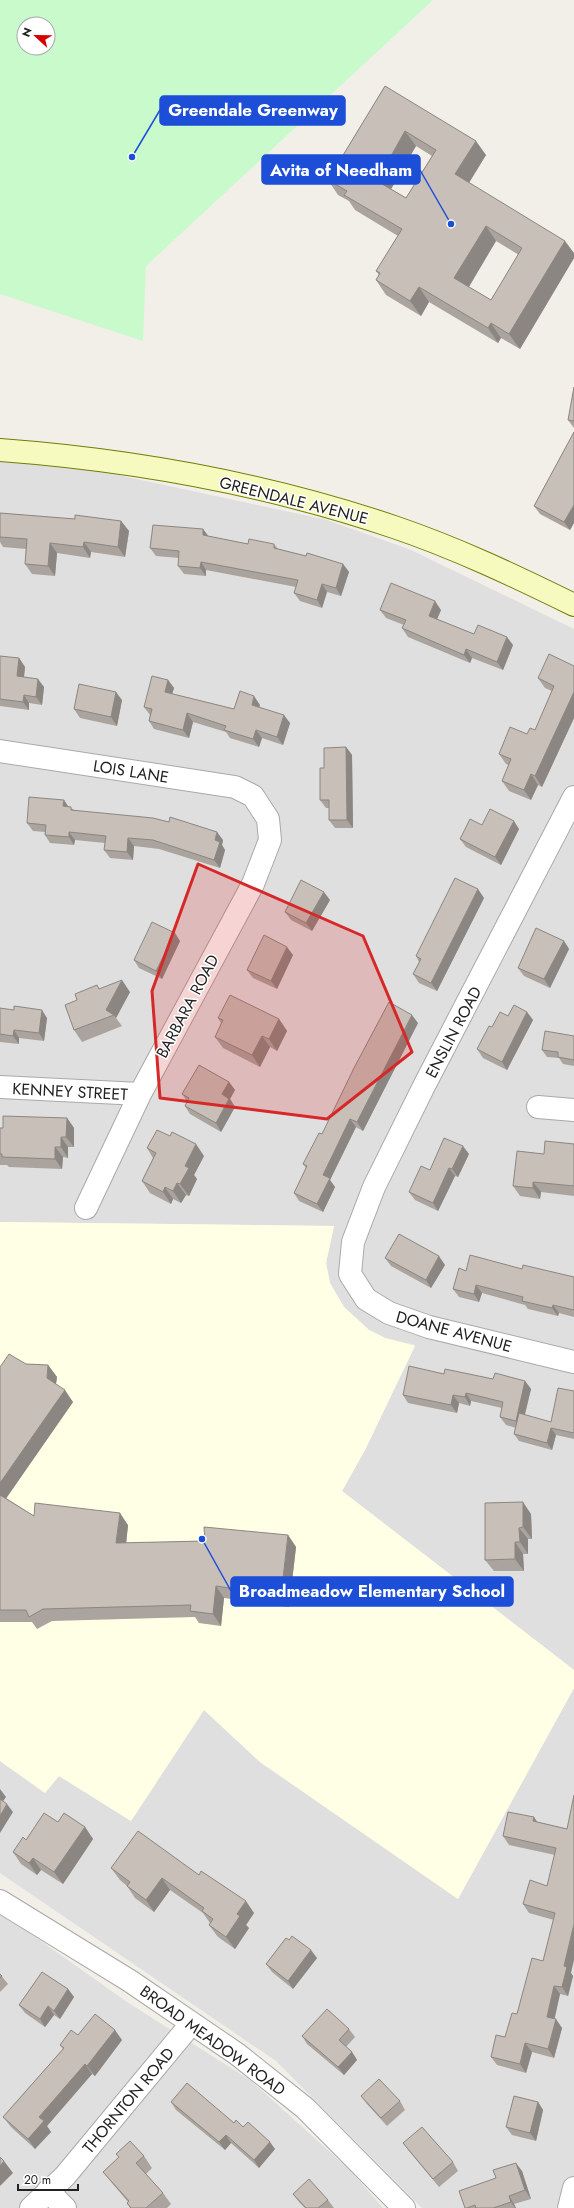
<svg xmlns="http://www.w3.org/2000/svg" width="574" height="2208" font-family="Jost,sans-serif">
<rect width="100%" height="100%" fill="#f2efe9"/>
<path fill="#e0dfdf" d="M0,460l104,12 223,48 84,30 163,79v1041l-232,-179 23,-41 50,-105 -30,-7 -16,-8 -25,-23 -14,-24 -4,-20 8,-37 -334,-4z
M574,1688v520h-152l-146,-147 -276,-188v-112l45,32 14,-17 72,45 73,-111 56,52 198,137z
M0,1912l127,90 123,78 100,90 33,38h-383z"/>
<path fill="#ffffe5" d="M0,1222l334,4 -8,37 4,20 14,24 25,23 16,8 30,8 -50,104 -23,41 232,179v18l-116,211 -198,-137 -56,-52 -73,111 -72,-45 -14,17 -45,-32z"/>
<path fill="#c8facc" fill-rule="evenodd" d="M0,0h433l-287,266 -3,75 -143,-47zM24,24h24v24h-24z"/>
<g fill="none" stroke-linecap="round" stroke-linejoin="round">
<defs>
<path id="minor" d="M0,751l235,36 18,9 15,23 2,21 -17,44 -113,210 -54,114
M574,797l-150,289 -50,101 -21,55 -3,32 16,25 23,14 40,14 145,35
M0,1087l140,7
M538,1107l36,3
M48,2191l17,17
M31,2208l34,-32 126,-152
M569,2208l5,-20"/>
<path id="tertiary" d="M0,1901l130,80 107,73 68,54 99,100"/>
<path id="secondary" d="M0,450c134,10 267,34 394,77 62,21 121,49 180,78"/>
</defs>
<use href="#minor" stroke="#a9a9a9" stroke-width="24"/>
<use href="#tertiary" stroke="#a9a9a9" stroke-width="24"/>
<use href="#secondary" stroke="#707d05" stroke-width="24"/>
<use href="#minor" stroke="#fff" stroke-width="22"/>
<use href="#tertiary" stroke="#fff" stroke-width="22"/>
<use href="#secondary" stroke="#f7fabf" stroke-width="22"/>
</g>
<path fill="#aba49e" fill-rule="evenodd" d="M385,86l101,69 -17,28 105,70v5l-54,91 -19,-11 -3,5 -69,-41 -8,14 -35,-21 -10,-15 3,-5 -3,-4 22,-35 -43,-26 -6,-9 -11,-6 -10,-15zM416,146l16,10 -26,42 -15,-9zM496,241l23,14 -28,45 -22,-13z
M574,387v41l-6,-8z
M574,432v91l-4,7 -30,-16 -6,-8z
M0,513l75,6 46,2 8,10 -4,26 -34,-5 -1,6 -33,-5 -2,23 -23,-2 -7,-10 1,-15 -23,-2 -3,-5z
M203,529l5,7 40,8h26l4,5 28,7 37,8 6,8 -8,24 -14,-4 -5,16 -22,-7 -6,-8 2,-6 -90,-17v6l-22,-2 -6,-8 1,-8 -23,-2 -6,-8z
M380,610h61l-4,9 37,15 39,11 -10,25 -31,-12 -2,5 -62,-26 -6,-9 2,-3 -18,-7z
M0,656l19,2 6,9 -1,10 20,10 -2,18 -13,-2v7l-29,-4z
M574,666v52l-32,69 -4,-2 -7,15 -22,-9 -7,-10 7,-16 -3,-1 -7,-10 36,-24 17,-39 -7,-3 -7,-10z
M168,680l6,8 -2,6 62,15 26,-4 -1,2 31,16 -7,22 -21,-7 -3,9 -29,-9 -4,-6 -33,-10 -4,16 -35,-9 -5,-8 1,-6 -6,-8z
M122,700l-5,26 -37,-8 -6,-9z
M346,747l6,8 1,73h-18l-6,-8v-12h-3l-6,-8 4,-32z
M64,800l4,6 6,4 149,30 -1,5 3,5 -5,18 -61,-19 -25,-3 -1,14 -23,-2 -6,-8 1,-7 -30,-3 -1,5 -24,-2 -5,-8v-3l-12,-1 -6,-8z
M482,825l37,4 -18,36 -35,-18 -6,-8z
M484,898l-47,93 -18,-8 -6,-9 6,-12 -3,-6z
M330,900l-18,31 -21,-11 -6,-8z
M180,941l-18,38 -23,-11 -5,-8z
M564,941l5,8 -19,39 -26,-12 -6,-8z
M293,955l-16,34 -24,-11 -6,-8z
M97,985l2,4 31,3 -14,26 6,8 -40,16 -8,-12 3,-30z
M0,1008l47,10 -3,23 -25,-3v6l-19,-2z
M527,1012l6,8 -26,50 -24,-12 -6,-9 15,-22 16,-11z
M218,1018l61,1 8,12 -10,20 -7,-4 -10,20 -37,-19 -8,-11 6,-14z
M418,1023l-55,108 -7,-4 -26,53 5,7 -12,25 -24,-11 -5,-8 12,-25 -3,-4 19,-30z
M574,1036v30l-11,-2 -4,-6 -12,-1 -5,-7z
M229,1082l6,8 -5,9 5,8 -14,25 -31,-18 -5,-8 2,-5 -5,-7z
M67,1118l7,10v19h-6v11l-5,-1 -1,12 -53,-2 -2,-2h-7v-37h3z
M574,1144v52l-33,-4 -1,7 -20,-3 -7,-10 31,-32z
M147,1148l57,8 -10,19 3,4 -8,17 -3,-1 -5,8 -8,-4 -2,5 -21,-11 -8,-12 11,-23z
M469,1154l-11,23 -3,-1 -17,35 -23,-11 -6,-8 21,-22z
M385,1258l60,7 -14,23 -40,-22z
M522,1269l52,8v40l-15,-4 -1,3 -30,-7 -3,-4 -43,-12 -3,9 -20,-5 -6,-8 13,-18z
M26,1364l22,1 9,12 -1,7 17,18 -67,96 28,18 94,9 -2,18 79,-2 83,-6 8,12 -7,60 -65,-9 -3,28 -22,-3 -4,-6 -143,4 -15,8 -5,-7h-32v-255z
M444,1374l49,5 32,2 6,8 -6,26 26,7 23,-31v48l-18,-4 -4,15 -33,-9 -5,-7 2,-6 -10,-3 -6,-8 2,-9 -31,-7 -1,5 -11,-3 -2,10 -49,-10 -5,-8z
M531,1514l1,25h-4v15h-5l1,17h-30l-9,-11z
M58,1822l27,5 8,12 -30,45 -22,-14 -4,5 -16,-11 -8,-12 13,-12z
M538,1822l29,7 4,144 2,3 -5,20 -8,-2 -6,25 8,9 -8,30 -22,-6 -6,21 -29,-8 -6,-8 14,-20 12,-23 26,-53 11,-41 -25,-7 -6,-9 24,-18 8,-31 -46,-10 -6,-9z
M111,1868l88,7 55,38 -8,12 3,3 -14,21 -17,-12 -9,-12 1,-2 -7,-10 -33,-23 -16,22 -19,-14 -8,-12 -7,-6z
M289,1940l28,18 -24,31 -21,-17 -6,-8z
M0,1974l8,10 -8,8z
M68,1989l6,8 -14,22 -6,-4 -9,12 -20,-14 -6,-8z
M349,2029l6,8 -9,10 6,5 5,8 -13,15 -37,-31 -5,-8z
M78,2035l44,5 -27,36 -3,-2 -45,52 4,6 -16,17 -24,-22 -8,-10 60,-68 -3,-4z
M361,2096l39,5 5,9 -18,16 -20,-22z
M171,2102l63,21 9,4 32,22 -16,19 -28,-25 -6,7 -49,-40z
M538,2102l5,8 -7,31 -24,-6 -6,-8z
M403,2143l50,19 5,9 -19,16 -30,-36z
M116,2154l28,2 8,12 -6,6 17,19 8,11 -4,4h-37l-3,-5 1,-1 -16,-19 -9,-11 16,-14z
M522,2171l9,28 -17,5 2,4h-51z
M293,2194l35,6 6,8h-29l-6,-6z"/>
<path fill="#8b8681" d="M405,131l11,15 -29,50 -10,-15z
M476,141l10,14 -21,34 -10,-15z
M486,226l10,15 -31,52 -11,-15z
M565,241l9,12v5l-54,91 -11,-15z
M419,287l10,15 -8,14 -11,-15z
M491,323l10,15 -3,5 -10,-15z
M574,505v18l-4,7 -6,-8z
M121,521l8,10 -4,26 -7,-10z
M203,529l6,8 -6,-2z
M84,542l7,10 -1,6 -7,-11z
M50,543l7,10 -2,23 -7,-10z
M201,562l5,8v6l-6,-8z
M343,564l6,8 -8,24 -5,-8z
M322,584l5,8 -5,16 -5,-8z
M435,601l6,9 -6,14 -6,-8z
M507,637l6,8 -10,25 -6,-8z
M466,649l6,9 -2,5 -6,-8z
M19,658l6,9 -2,18 -6,-9z
M38,679l6,8 -2,18 -6,-8z
M168,680l6,8 -4,13 -5,-9z
M116,692l6,8 -5,26 -6,-9z
M574,692v26l-32,69 -7,-11z
M24,695l5,8v7l-6,-8z
M254,696l6,9 -3,8 -5,-8z
M187,713l6,9 -4,16 -6,-8z
M284,715l6,8 -7,22 -6,-8z
M256,730l6,8 -3,9 -6,-8z
M346,747l6,8 1,73 -6,-8z
M531,774l7,11 -7,15 -7,-10z
M64,800l5,8 -6,-2z
M514,821l5,8 -18,36 -6,-8z
M69,832l6,8 -1,5 -5,-8z
M217,832l6,8 -1,5 3,5 -5,18 -6,-8 1,-20z
M128,838l6,8 -1,14 -6,-8z
M478,889l6,9 -47,93 -6,-8z
M324,892l6,8 -18,31 -6,-8z
M175,933l5,8 -18,38 -6,-8z
M564,941l5,8 -19,39 -6,-9z
M287,947l6,8 -16,34 -6,-8z
M122,980l8,12 -14,26 -2,-3 -8,-5z
M42,1010l5,8 -3,23 -5,-8z
M527,1012l6,8 -26,50 -5,-8z
M412,1015l6,8 -55,108 -6,-9z
M279,1019l8,12 -10,20 -8,-12z
M14,1030l5,8v6l-6,-8z
M262,1036l8,11 -10,20 -8,-12z
M229,1082l6,8 -5,9 5,8 -14,25 -5,-9 6,-29z
M67,1118l7,10v19l-8,-10z
M350,1119l6,8 -26,53 5,7 -12,25 -6,-8 6,-29z
M61,1137l7,10v11l-7,-11z
M196,1144l8,12 -10,19 3,4 -8,17 -9,-12 5,-18z
M463,1146l6,8 -11,23 -6,-8z
M55,1147l8,10 -1,12 -7,-10z
M449,1168l6,8 -17,35 -5,-8z
M533,1182l8,10 -1,7 -7,-11z
M177,1183l9,12 -5,8 -8,-12z
M165,1187l8,12 -2,5 -8,-12z
M439,1256l6,9 -14,23 -5,-8z
M476,1285l6,8 -3,9 -5,-8z
M553,1305l6,8 -1,3 -6,-8z
M48,1365l9,12 -2,13 -8,-12z
M525,1381l6,8 -10,40 -5,-8z
M65,1390l8,12 -70,101 -3,-4v-16z
M466,1393l5,8 -1,5 -5,-9z
M453,1395l6,8 -2,10 -6,-8z
M551,1428l5,7 -4,15 -5,-7z
M523,1502l8,12 1,25 -9,-12z
M120,1513l8,12 -3,30 -9,-12z
M519,1528l9,11v15l-8,-12z
M288,1535l8,12 -7,60 -8,-11z
M515,1542l8,12 1,17 -9,-12z
M216,1586l8,12 -3,28 -8,-12z
M0,1789l6,8 -5,7 -1,-1z
M7,1804l6,8 -13,21v-17z
M534,1817l6,9 -7,-5z
M85,1827l8,12 -30,45 -9,-12z
M33,1858l8,12 -4,5 -8,-12z
M162,1878l8,12 -16,22 -8,-12z
M246,1901l8,12 -8,12 3,3 -14,21 -9,-12 11,-23z
M574,1924v36l-3,13 2,3 -5,20 -6,-9 2,-21z
M311,1950l6,8 -24,31 -5,-8z
M554,1986l6,8 -7,32 -6,-9z
M68,1989l6,8 -14,22 -6,-8z
M48,2006l6,9 -9,12 -5,-8z
M556,2019l6,9 -8,30 -6,-9z
M115,2030l7,10 -27,36 -8,-10z
M525,2043l7,9 -6,21 -6,-9z
M352,2052l5,8 -13,15 -6,-8z
M85,2064l7,10 -45,52 4,6 -16,17 -7,-10 11,-22z
M538,2102l5,8 -7,31 -6,-8z
M226,2135l5,8 -6,7 -6,-8z
M270,2142l5,7 -16,19 -5,-8z
M4,2161l9,12 -13,13v-20z
M516,2163l6,8 9,28 -6,-9z
M509,2196l5,8 2,4h-1l-4,-6z"/>
<path fill="#c7bfb8" stroke="#8b8681" fill-rule="evenodd" d="M385,86l91,55 -21,33 110,67 -56,93 -18,-11 -3,5 -69,-41 -9,14 -34,-21 4,-7 -4,-2 26,-42 -58,-34 3,-4 -19,-11zM405,131l31,19 -30,48 -29,-17zM486,226l36,22 -31,52 -37,-22z
M574,387v34l-6,-1z
M574,432v73l-10,17 -30,-16z
M0,513l75,6v-4l46,6 -3,26 -34,-5 -1,5 -33,-4 -2,23 -23,-2 2,-25 -27,-2z
M153,525l50,4v6l45,9 1,-5 25,5v4l32,8 1,-3 36,11 -7,24 -14,-4 -5,16 -23,-7 4,-13 -97,-18 -1,6 -22,-2 1,-15 -29,-3z
M391,583l44,18 -6,15 45,18 4,-9 29,12 -10,25 -31,-13 -2,6 -62,-27 4,-8 -26,-10z
M549,654l25,12v26l-39,84 -4,-2 -7,16 -22,-9 9,-22 -12,-5 11,-27 17,7 3,-6 5,2 19,-44 -16,-8z
M0,656l19,2 -2,18 21,3 -2,18 -12,-2 -1,7 -23,-3z
M152,676l16,4 -3,12 69,17 6,-18 14,5 -2,9 32,10 -7,22 -21,-7 -3,9 -29,-9 2,-4 -39,-13 -4,17 -34,-9 3,-12 -8,-2z
M79,684l37,8 -5,25 -37,-8z
M346,747l1,73h-18v-20h-9v-32h4v-20z
M29,797l35,3 -1,6 8,1v3l82,8 16,4 1,-5 47,15 -2,8 5,2 -6,18 -61,-20 -25,-2 -1,14 -23,-2 2,-14 -37,-4v5l-24,-2 1,-10 -19,-2z
M490,809l24,12 -19,36 -35,-18 10,-20 12,6z
M455,878l23,11 -47,94 -18,-9 8,-15 -5,-3z
M301,880l23,12 -18,31 -21,-11z
M152,922l23,11 -19,38 -22,-11z
M536,928l28,13 -20,38 -26,-11z
M264,935l23,12 -16,34 -24,-11z
M122,980l-16,30 8,5 -40,15 -9,-25 12,-5 -2,-6 22,-9 2,4z
M230,995l49,24 -10,20 -7,-3 -10,19 -37,-18 8,-17 -5,-2z
M389,1002l23,13 -55,107 -7,-3 -27,56 7,3 -13,26 -23,-11 13,-27 -4,-2 16,-31 3,1 32,-66z
M514,1005l13,7 -25,50 -25,-13 12,-23 3,1 8,-15 8,4z
M14,1006l28,4 -3,23 -25,-3 -1,6 -13,-2v-26l14,2z
M545,1031l29,5v24l-16,-3v-5l-16,-2z
M199,1065l30,17 -7,12 7,5 -13,24 -31,-17 4,-8 -7,-4z
M3,1116l64,2 -1,19h-5v10h-6v12l-53,-2v-3h-2v-26h3z
M157,1130l13,6 2,-4 24,12 -11,22 4,2 -9,16 -3,-1 -4,8 -8,-4 -2,5 -21,-11 14,-28 -9,-5z
M444,1138l19,8 -11,23 -3,-1 -16,35 -24,-11 12,-26 9,4z
M545,1141l29,3v42l-41,-4v6l-20,-2 4,-35 27,3z
M399,1234l40,22 -13,24 -41,-22z
M470,1255l52,14 1,-4 51,12v33l-21,-5 -1,3 -30,-7 1,-4 -47,-12 -2,9 -21,-5 6,-21 7,3z
M9,1354l17,10 22,1 -1,13 18,12 -65,93v-116z
M409,1366l35,8 1,-5 48,10 2,-6 30,8 -9,40 -16,-4 3,-15 -37,-9 -1,4 -12,-2 -2,10 -48,-10z
M558,1388l16,3v42l-23,-5 -4,15 -33,-9 5,-21 32,9z
M0,1495l34,21 1,-13 85,10 -4,30 89,-2 -1,-14 84,8 -7,61 -65,-10 -3,28 -23,-3 1,-6 -148,4 -14,8 -3,-7h-26z
M523,1502v25l-4,1 1,14h-5v17l-30,1v-57z
M574,1795v129l-10,42 3,1 -5,20 -8,-1 -7,31 9,2 -8,30 -23,-6 -5,21 -29,-7 5,-22 9,2 7,-24 5,1 15,-56 11,3 12,-48 -32,-9 7,-24 17,6 9,-38 -53,-12 5,-24 26,5 -1,4 34,8z
M0,1799l7,5 -7,12z
M44,1813l14,9 6,-9 21,14 -31,45 -21,-14 -4,5 -16,-11 10,-15 3,3z
M138,1831l61,44 2,-4 45,30 -9,13 3,2 -14,21 -17,-12 4,-6 -11,-8 2,-3 -42,-30 -16,22 -19,-14 3,-4 -19,-14z
M292,1936l19,14 -23,31 -22,-17 20,-26 3,2z
M42,1972l26,17 -14,22 -6,-5 -8,13 -21,-14z
M0,1974l2,2 -2,2z
M327,2009l22,20 -10,11 13,12 -14,15 -36,-31z
M95,2014l20,16 -28,36 -2,-2 -46,53 5,4 -16,18 -25,-22 61,-69 -4,-3 11,-15 7,5z
M379,2079l21,22 -19,17 -20,-22z
M187,2083l47,40 2,-3 7,7 5,-5 22,20 -16,18 -28,-25 -7,7 -48,-40z
M514,2096l24,6 -8,31 -24,-6z
M422,2127l31,35 -20,17 -30,-36z
M130,2141l14,15 -8,7 27,30 -17,15h-15l-4,-5 2,-2 -26,-29 16,-15 -3,-3z
M0,2157l4,4 -4,5z
M516,2163l9,27 -16,6 2,6 -18,6h-17l-1,-3 -8,3h-2l-6,-17 37,-13 -3,-8z
M309,2179l19,21 -10,8h-12l-13,-14z"/>
<path fill="#d62828" fill-opacity="0.2" stroke="#d62828" stroke-width="3" stroke-linejoin="round" d="M198,864l165,72 49,116 -85,67 -167,-21 -8,-107z"/>
<g text-anchor="middle" stroke-width="3" stroke-linejoin="round" paint-order="stroke">
<g font-size="16" fill="#222" stroke="#fff">
<text transform="translate(294 500) rotate(14)" y="6">GREENDALE AVENUE</text>
<text transform="translate(131 771) rotate(9)" y="6">LOIS LANE</text>
<text transform="translate(187 1006) rotate(-62)" y="6">BARBARA ROAD</text>
<text transform="translate(453 1032) rotate(-62)" y="6">ENSLIN ROAD</text>
<text transform="translate(70 1091) rotate(3)" y="6">KENNEY STREET</text>
<text transform="translate(454 1331) rotate(15)" y="6">DOANE AVENUE</text>
<text transform="translate(213 2040) rotate(36)" y="6">BROAD MEADOW ROAD</text>
<text transform="translate(128 2100) rotate(-50)" y="6">THORNTON ROAD</text>
</g>
</g>
<path fill="none" stroke="#1d4ed8" stroke-width="1.5" d="M132 157L160 110M451 224L420 170M202 1539L231 1591"/>
<g fill="#1d4ed8" stroke="#fff" stroke-width="1.5">
<circle cx="132" cy="157" r="4"/>
<circle cx="451" cy="224" r="4"/>
<circle cx="202" cy="1539" r="4"/>
</g>
<g fill="#1d4ed8" stroke="#1d4ed8" stroke-width="1.5">
<rect x="160" y="96" width="185" height="29" rx="4"/>
<rect x="262" y="155" width="158" height="29" rx="4"/>
<rect x="231" y="1577" width="282" height="29" rx="4"/>
</g>
<g font-size="17" text-anchor="middle" font-weight="bold" fill="#fff">
<text x="253" y="116">Greendale Greenway</text>
<text x="341" y="176">Avita of Needham</text>
<text x="372" y="1597">Broadmeadow Elementary School</text>
</g>
<g transform="translate(36 36) rotate(292)"><circle r="19" fill="#ffffff" stroke="#a7a7a7"/>
<path d="M0-3L7 15L0 10L-7 15Z" fill="#d40000"/>
<text y="-6" font-size="11" font-weight="bold" text-anchor="middle" fill="#222222">N</text>
</g>
<path d="M18 2184v6h60v-6" fill="none" stroke="#222222" stroke-width="2"/>
<text x="24" y="2184" font-size="12" fill="#222222" stroke="#ffffff" stroke-width="3" paint-order="stroke">20 m</text>
</svg>
